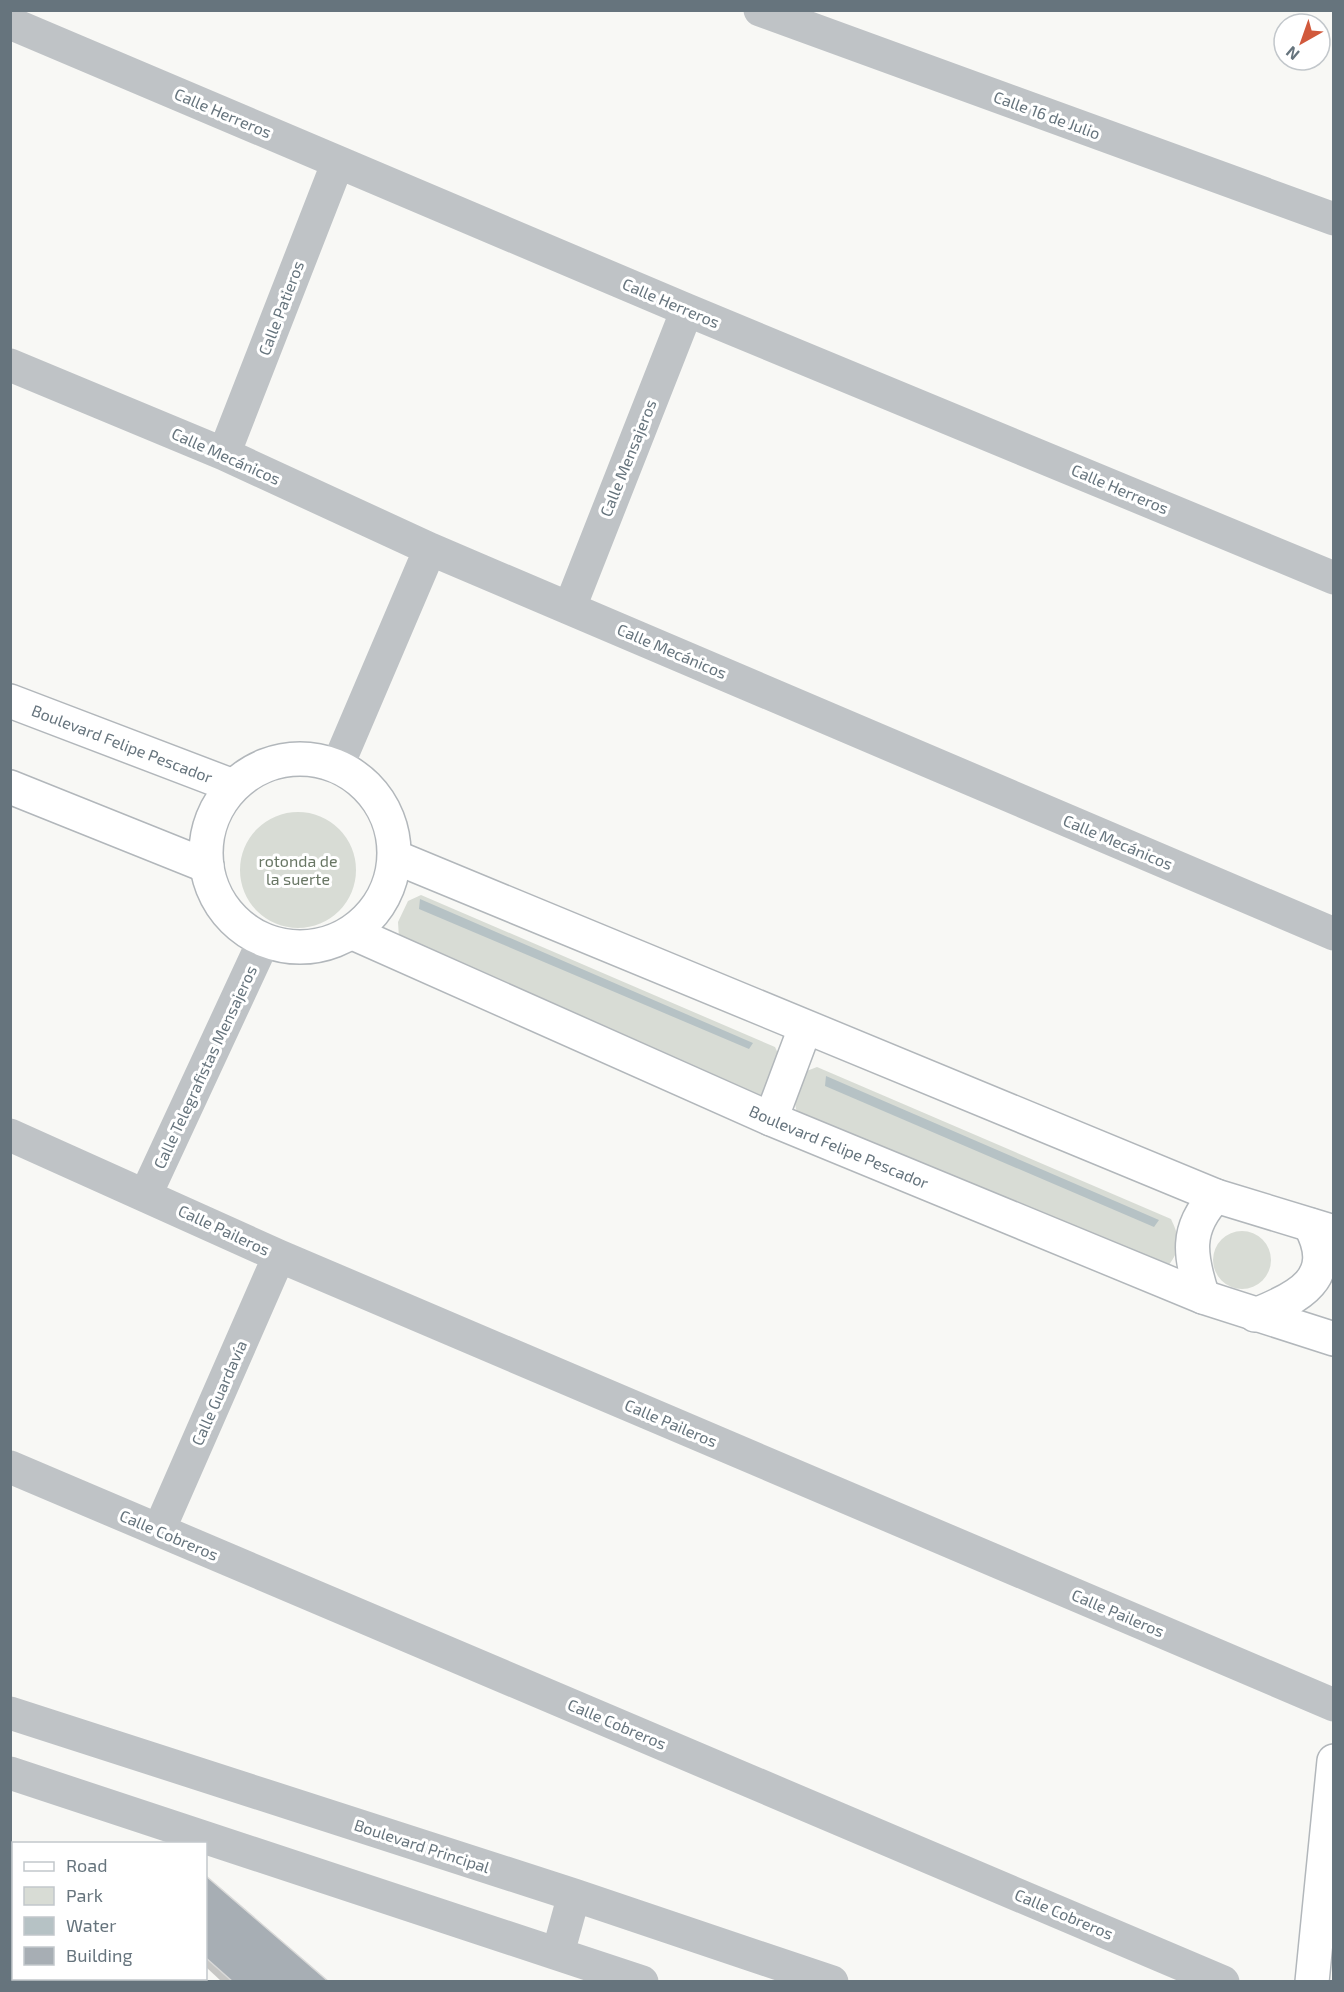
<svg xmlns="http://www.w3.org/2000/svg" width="1344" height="1992" font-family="'Exo 2',sans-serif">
<rect width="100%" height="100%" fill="#f8f8f5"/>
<path fill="#d8dcd5" d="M240 870a58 58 0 1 1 116 0a58 58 0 1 1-116 0Z
M421,895l354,152 8,17 -11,30 -18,5 -355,-161 -1,-16 10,-21z
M817,1067l354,152c9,19 11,29 -3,47l-366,-142c-11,-22 -8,-30 2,-52z
M1213 1260a29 29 0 1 1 58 0a29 29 0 1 1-58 0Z"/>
<path fill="#b6c2c5" d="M420,899l333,144 -4,6 -330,-140z
M826,1076l333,144 -5,7 -329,-141z"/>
<path fill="#0003" d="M206,1878l120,104h-104l-16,-15z"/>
<path fill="#a7aeb4" stroke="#d9d9d8" stroke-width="1.5" d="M206,1876l123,106h-96l-27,-24z"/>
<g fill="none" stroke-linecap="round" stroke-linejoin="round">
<defs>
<g id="secondary">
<path id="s1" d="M10,701l223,85"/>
<circle cx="300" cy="853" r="94"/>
<path d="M10,787l197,79"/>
<path d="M395,857l821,339 118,36"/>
<path id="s2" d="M353,933l418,186 432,178 131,42"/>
<path d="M771,1119l34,-91"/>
<path d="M1203,1297c-13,-40 -19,-68 13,-101"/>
<path d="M1255,1315c43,-17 84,-37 55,-90"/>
<path d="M1312,1982l22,-221"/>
</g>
</defs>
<use href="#secondary" stroke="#b2b7bb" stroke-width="36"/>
<path stroke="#bfc3c6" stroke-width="33" d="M760,10l574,209
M10,23l677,287 647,268
M10,365l214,89 206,95 904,385
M224,454l114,-292
M570,607l117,-297
M337,767l93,-218
M10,1135l269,121 1055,449
M146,1194l118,-254
M10,1467l1213,515
M159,1530l120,-274
M10,1713l564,182 258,87
M10,1773l632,209
M558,1953l16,-58"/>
<use href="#secondary" stroke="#fff" stroke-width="33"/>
</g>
<g text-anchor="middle" stroke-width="6" stroke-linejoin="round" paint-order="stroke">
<g font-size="16" fill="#66747d" stroke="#fff">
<text transform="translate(223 113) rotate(23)" y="6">Calle Herreros</text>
<text transform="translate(1047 115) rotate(20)" y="6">Calle 16 de Julio</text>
<text transform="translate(671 303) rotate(23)" y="6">Calle Herreros</text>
<text transform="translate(281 308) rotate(-69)" y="6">Calle Patieros</text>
<text transform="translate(226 456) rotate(24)" y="6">Calle Mecánicos</text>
<text transform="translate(628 458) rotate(-68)" y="6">Calle Mensajeros</text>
<text transform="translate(1120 489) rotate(23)" y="6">Calle Herreros</text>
<text transform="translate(672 651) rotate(23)" y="6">Calle Mecánicos</text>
<text dy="6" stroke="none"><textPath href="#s1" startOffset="120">Boulevard Felipe Pescador</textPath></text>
<text transform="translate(1118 842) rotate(23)" y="6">Calle Mecánicos</text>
<text transform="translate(205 1067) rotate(-65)" y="6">Calle Telegrafistas Mensajeros</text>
<text dy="6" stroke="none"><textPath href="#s2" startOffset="531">Boulevard Felipe Pescador</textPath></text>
<text transform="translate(224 1230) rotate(25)" y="6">Calle Paileros</text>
<text transform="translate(219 1393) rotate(-66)" y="6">Calle Guardavía</text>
<text transform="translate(671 1423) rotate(23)" y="6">Calle Paileros</text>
<text transform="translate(169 1535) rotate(23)" y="6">Calle Cobreros</text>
<text transform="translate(1118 1613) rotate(23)" y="6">Calle Paileros</text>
<text transform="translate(617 1724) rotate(23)" y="6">Calle Cobreros</text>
<text transform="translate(422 1846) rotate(18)" y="6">Boulevard Principal</text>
<text transform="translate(1064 1914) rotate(23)" y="6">Calle Cobreros</text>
</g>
<g font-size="16" fill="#687664" stroke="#fff">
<text x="298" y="867">rotonda de<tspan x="298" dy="18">la suerte</tspan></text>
</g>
</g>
<rect width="1344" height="1992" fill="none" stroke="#66747d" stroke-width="24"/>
<rect x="12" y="1842" width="195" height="138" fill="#ffffff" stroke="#c2c7cb" stroke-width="1.5"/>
<rect x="24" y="1862" width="30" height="9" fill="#ffffff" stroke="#c2c7cb" stroke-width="1.5"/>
<text x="66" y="1872" font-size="18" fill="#66747d">Road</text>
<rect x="24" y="1887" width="30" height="18" fill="#d8dcd5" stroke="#c2c7cb" stroke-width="1.5"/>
<text x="66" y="1902" font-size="18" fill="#66747d">Park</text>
<rect x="24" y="1917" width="30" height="18" fill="#b6c2c5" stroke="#c2c7cb" stroke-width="1.5"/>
<text x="66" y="1932" font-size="18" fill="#66747d">Water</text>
<rect x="24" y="1947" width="30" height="18" fill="#a7aeb4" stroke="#c2c7cb" stroke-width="1.5"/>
<text x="66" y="1962" font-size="18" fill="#66747d">Building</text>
<g transform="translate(1302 42) rotate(220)"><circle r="28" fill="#ffffff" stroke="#c2c7cb" stroke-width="1.5"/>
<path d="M0-4.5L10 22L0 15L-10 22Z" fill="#d1593c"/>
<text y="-9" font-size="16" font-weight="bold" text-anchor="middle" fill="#66747d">N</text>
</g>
</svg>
